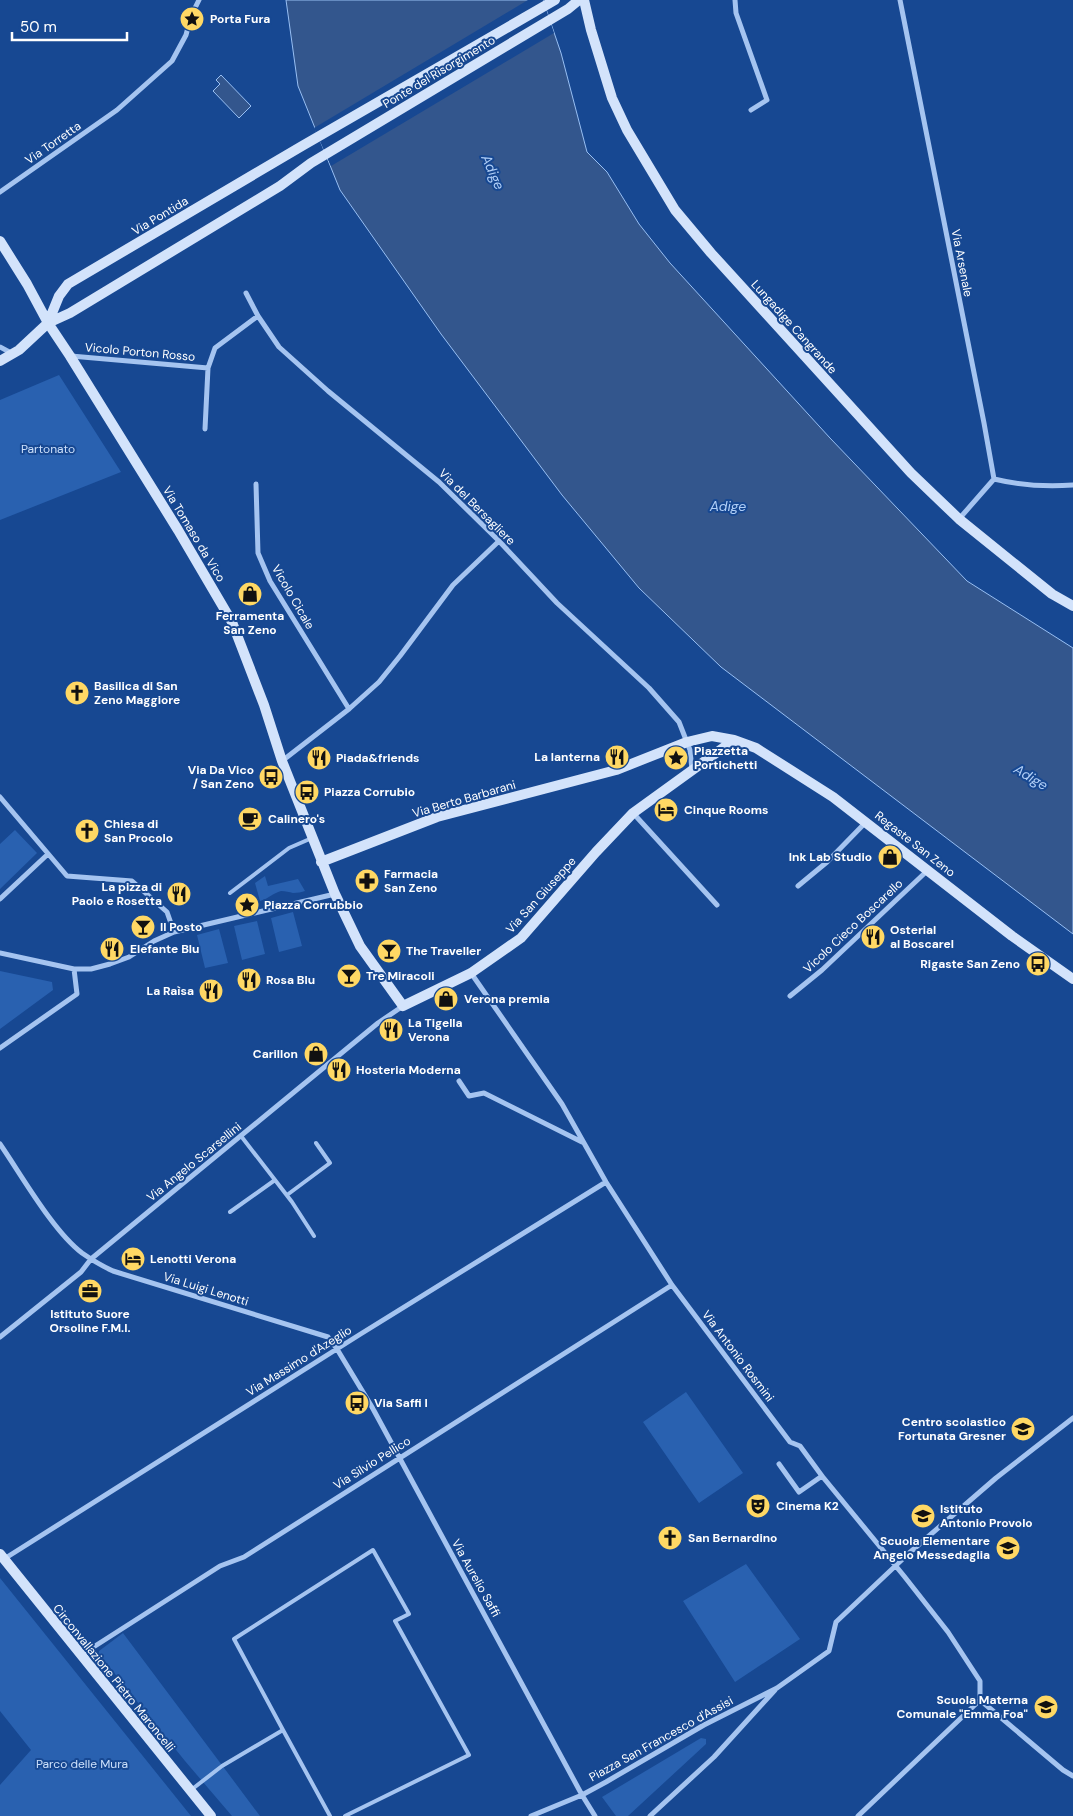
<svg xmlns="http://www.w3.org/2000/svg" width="1073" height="1816" font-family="'DM Sans',sans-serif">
<rect width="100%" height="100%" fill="#174892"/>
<path fill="#2961b0" d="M59,375l62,97 -121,48v-120z
M15,830l22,23 -37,36v-45z
M265,876l3,10 30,-7 7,12c-3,1 -8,2 -12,2 -4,-1 -7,-2 -12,-2 -8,2 -13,8 -21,10l-5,-18z
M293,912l9,34 -23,6 -8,-34z
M257,921l8,33 -23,6 -8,-34z
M219,929l9,34 -23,5 -8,-33z
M0,971l52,11 1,8 -53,39z
M686,1392l57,81 -44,30 -56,-81z
M746,1564l54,75 -65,43 -52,-81z
M0,1578l191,238h-191v-31l31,-35 -31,-39z
M123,1633l137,183h-28l-47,-55 -86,-107v-3z
M701,1738l5,1v5l-78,72h-12l-14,-19z"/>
<path fill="#33568d" stroke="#98bff3" d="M286,0h257l18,53 26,99 20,20 32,52 31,39 160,175 137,143 106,67v286l-352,-267 -82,-79 -77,-93 -121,-161 -101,-144 -42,-104z
M221,75l30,31 -12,12 -26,-27 7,-7 -4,-4z"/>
<path fill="#174892" d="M528,0h15l11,33 -223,133 -17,-38z"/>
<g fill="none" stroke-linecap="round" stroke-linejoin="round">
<path stroke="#a5c4f0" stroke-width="4" d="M230,893l59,-45 23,-10
M241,1136l51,66 22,34
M287,1195l43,-32 -14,-20
M230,1212l45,-32
M283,1730l-49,-91 139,-89 36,64 -14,7 74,134 -124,61
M191,1790l31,-24 61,-36 47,86"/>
<path stroke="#a5c4f0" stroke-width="5" d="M735,0l1,13 31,87 -16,10
M900,0l84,423 10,56
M0,192l117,-82 55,-49 14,-26 5,-19 8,-16
M246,293l12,23 21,31 49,44 111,91 60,59 58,62 92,85 30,34 11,28 2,20
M0,347l13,7
M71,356l137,12 7,-20 43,-32
M205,429l3,-61
M994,479c25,6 53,8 79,6
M256,484l2,69 12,28 79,128
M959,519l35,-40
M282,761l67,-52 30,-27 21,-26 53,-71 46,-44
M0,797l67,79 65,5 35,31 7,20
M633,813l84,92
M798,886l29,-24 39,-40
M0,899l48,-45
M0,953l74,16h17l19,-5 19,-7 25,-16 20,-9 161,-38
M471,973l91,131 44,78 66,103 118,157 10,4 22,30 82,100 44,56 32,49v19
M790,996l32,-26 106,-100
M0,1048l77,-54 -3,-25
M459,1081l10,15 15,-3 98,49
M0,1144c22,32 53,87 82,109 10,7 20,13 31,18l215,66 9,12 35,58 210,388 13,21
M0,1337l81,-65 10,-13 287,-236 25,-17
M779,1464l20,28 23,-16
M4,1559l355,-224 247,-153
M81,1655l139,-89 24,-9 428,-272
M980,1700l83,70 10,6
M531,1816l51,-21 24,-13 98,-57 73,-37 52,-37 7,-29 72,-68 88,-76 77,-60
M650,1816l64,-59 61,-67
M858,1816l122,-116"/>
<path stroke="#d3e3fb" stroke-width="10" d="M584,0l7,30 21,68 15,32 48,80 36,43 200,220 48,46 93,75 21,12
M0,241l27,43 21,39 22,33 108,174 54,92 32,83 18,56 53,133 25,52 43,60 68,-33 50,-35 75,-86 37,-39 101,-73
M48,323l11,-27 9,-12 234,-138 253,-146
M0,361l19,-11 29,-27 22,-10 210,-127 31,-23 257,-154 11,-9
M321,862l116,-45 179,-47 71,-28 25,-6 22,4 22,8 77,49 179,139 61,43
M0,1554l211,262"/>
</g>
<defs>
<symbol id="sight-disc" viewBox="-11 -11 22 22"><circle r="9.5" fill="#ffd864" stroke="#174892"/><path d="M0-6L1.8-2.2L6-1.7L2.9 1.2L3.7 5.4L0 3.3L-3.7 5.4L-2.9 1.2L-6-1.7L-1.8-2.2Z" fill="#111"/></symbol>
<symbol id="shop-disc" viewBox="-11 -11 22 22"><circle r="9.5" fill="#ffd864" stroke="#174892"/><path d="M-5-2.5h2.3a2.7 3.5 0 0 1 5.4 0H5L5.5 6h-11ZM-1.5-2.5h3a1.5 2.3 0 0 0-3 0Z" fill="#111"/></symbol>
<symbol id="church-disc" viewBox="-11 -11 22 22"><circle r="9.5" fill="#ffd864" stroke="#174892"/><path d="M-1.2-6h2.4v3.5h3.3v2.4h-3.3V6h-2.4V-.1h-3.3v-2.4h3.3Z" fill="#111"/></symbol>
<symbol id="restaurant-disc" viewBox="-11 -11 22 22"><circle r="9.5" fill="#ffd864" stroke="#174892"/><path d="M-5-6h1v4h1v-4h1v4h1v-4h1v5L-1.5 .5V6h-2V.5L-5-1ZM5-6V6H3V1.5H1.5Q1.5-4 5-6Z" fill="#111"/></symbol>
<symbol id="bus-disc" viewBox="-11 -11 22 22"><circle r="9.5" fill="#ffd864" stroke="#174892"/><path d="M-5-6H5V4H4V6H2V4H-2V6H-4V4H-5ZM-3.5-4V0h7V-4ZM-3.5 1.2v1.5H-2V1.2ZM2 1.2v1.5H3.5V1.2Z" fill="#111"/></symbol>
<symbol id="hotel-disc" viewBox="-11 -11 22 22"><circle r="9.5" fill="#ffd864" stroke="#174892"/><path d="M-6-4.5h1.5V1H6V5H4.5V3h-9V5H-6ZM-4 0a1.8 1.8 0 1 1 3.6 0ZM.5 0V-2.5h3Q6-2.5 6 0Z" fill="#111"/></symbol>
<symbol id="cafe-disc" viewBox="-11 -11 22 22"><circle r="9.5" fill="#ffd864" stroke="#174892"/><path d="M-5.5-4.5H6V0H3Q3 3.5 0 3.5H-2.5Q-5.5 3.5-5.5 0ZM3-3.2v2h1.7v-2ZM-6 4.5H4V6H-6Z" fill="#111"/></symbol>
<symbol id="pharmacy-disc" viewBox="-11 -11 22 22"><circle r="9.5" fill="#ffd864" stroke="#174892"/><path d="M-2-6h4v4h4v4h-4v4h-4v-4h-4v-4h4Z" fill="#111"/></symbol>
<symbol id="bar-disc" viewBox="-11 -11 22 22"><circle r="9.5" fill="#ffd864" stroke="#174892"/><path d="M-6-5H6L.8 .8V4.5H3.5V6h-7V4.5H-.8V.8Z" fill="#111"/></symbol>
<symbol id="office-disc" viewBox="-11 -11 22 22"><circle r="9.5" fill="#ffd864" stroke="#174892"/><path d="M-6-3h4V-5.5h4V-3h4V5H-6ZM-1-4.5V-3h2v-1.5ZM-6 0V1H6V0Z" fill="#111"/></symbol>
<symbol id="school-disc" viewBox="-11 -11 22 22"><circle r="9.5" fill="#ffd864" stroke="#174892"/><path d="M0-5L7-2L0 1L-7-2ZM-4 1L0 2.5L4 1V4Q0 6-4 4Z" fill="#111"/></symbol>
<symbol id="theatre-disc" viewBox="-11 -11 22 22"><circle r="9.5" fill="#ffd864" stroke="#174892"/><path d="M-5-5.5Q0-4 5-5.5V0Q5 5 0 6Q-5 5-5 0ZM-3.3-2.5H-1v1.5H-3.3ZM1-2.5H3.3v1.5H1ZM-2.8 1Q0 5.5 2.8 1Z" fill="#111"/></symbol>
</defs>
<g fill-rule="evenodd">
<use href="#sight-disc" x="178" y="5" width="28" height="28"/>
<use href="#shop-disc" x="236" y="580" width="28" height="28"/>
<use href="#church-disc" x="63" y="679" width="28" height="28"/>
<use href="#restaurant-disc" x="603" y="743" width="28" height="28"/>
<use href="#restaurant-disc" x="305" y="744" width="28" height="28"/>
<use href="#sight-disc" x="662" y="744" width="28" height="28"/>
<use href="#bus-disc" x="257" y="763" width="28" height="28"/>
<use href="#bus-disc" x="293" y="778" width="28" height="28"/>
<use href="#hotel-disc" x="652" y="796" width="28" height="28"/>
<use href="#cafe-disc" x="236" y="805" width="28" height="28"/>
<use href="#church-disc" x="73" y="817" width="28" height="28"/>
<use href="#shop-disc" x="876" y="843" width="28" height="28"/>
<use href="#pharmacy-disc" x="353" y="867" width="28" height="28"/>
<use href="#restaurant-disc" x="165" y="880" width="28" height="28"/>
<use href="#sight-disc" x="233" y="891" width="28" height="28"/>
<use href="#bar-disc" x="129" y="913" width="28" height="28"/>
<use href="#restaurant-disc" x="859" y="923" width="28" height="28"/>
<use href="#restaurant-disc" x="98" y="935" width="28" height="28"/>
<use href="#bar-disc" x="375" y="937" width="28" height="28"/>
<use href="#bus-disc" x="1024" y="950" width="28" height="28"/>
<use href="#bar-disc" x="335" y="962" width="28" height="28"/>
<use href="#restaurant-disc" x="235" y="966" width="28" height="28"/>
<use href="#restaurant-disc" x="197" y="977" width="28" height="28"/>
<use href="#shop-disc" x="432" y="985" width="28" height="28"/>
<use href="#restaurant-disc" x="377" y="1016" width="28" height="28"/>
<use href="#shop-disc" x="302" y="1040" width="28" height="28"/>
<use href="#restaurant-disc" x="325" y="1056" width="28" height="28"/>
<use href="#hotel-disc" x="119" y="1245" width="28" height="28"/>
<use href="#office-disc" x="76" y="1277" width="28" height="28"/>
<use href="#bus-disc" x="343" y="1389" width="28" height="28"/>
<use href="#school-disc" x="1009" y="1415" width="28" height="28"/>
<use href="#theatre-disc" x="744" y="1492" width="28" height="28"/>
<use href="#school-disc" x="909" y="1502" width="28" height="28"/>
<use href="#church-disc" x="656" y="1524" width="28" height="28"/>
<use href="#school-disc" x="994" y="1534" width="28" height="28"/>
<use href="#school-disc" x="1032" y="1693" width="28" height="28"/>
</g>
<g text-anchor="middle" stroke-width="4" stroke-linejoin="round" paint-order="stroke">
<g font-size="12" font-weight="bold" fill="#fff" stroke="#174892" text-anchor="start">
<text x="210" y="23">Porta Fura</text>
<text x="250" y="620" text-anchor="middle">Ferramenta<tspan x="250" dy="14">San Zeno</tspan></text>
<text x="94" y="690">Basilica di San<tspan x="94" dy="14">Zeno Maggiore</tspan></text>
<text x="694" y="755">Piazzetta<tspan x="694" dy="14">Portichetti</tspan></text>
<text x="600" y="761" text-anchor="end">La lanterna</text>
<text x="336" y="762">Piada&amp;friends</text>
<text x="254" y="774" text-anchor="end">Via Da Vico<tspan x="254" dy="14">/ San Zeno</tspan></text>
<text x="324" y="796">Piazza Corrubio</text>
<text x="684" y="814">Cinque Rooms</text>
<text x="268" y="823">Calinero's</text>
<text x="104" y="828">Chiesa di<tspan x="104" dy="14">San Procolo</tspan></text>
<text x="872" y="861" text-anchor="end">Ink Lab Studio</text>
<text x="384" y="878">Farmacia<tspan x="384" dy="14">San Zeno</tspan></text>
<text x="162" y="891" text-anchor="end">La pizza di<tspan x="162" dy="14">Paolo e Rosetta</tspan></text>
<text x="264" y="909">Piazza Corrubbio</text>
<text x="160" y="931">Il Posto</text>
<text x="890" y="934">Osterial<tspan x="890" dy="14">al Boscarel</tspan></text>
<text x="130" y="953">Elefante Blu</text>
<text x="406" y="955">The Traveller</text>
<text x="1020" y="968" text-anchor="end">Rigaste San Zeno</text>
<text x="366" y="980">Tre Miracoli</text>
<text x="266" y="984">Rosa Blu</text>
<text x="194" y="995" text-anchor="end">La Raìsa</text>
<text x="464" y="1003">Verona premia</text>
<text x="408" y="1027">La Tigella<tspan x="408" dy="14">Verona</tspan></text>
<text x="298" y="1058" text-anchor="end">Carillon</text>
<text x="356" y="1074">Hosteria Moderna</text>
<text x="150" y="1263">Lenotti Verona</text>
<text x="90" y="1318" text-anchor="middle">Istituto Suore<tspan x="90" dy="14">Orsoline F.M.I.</tspan></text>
<text x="374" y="1407">Via Saffi I</text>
<text x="1006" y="1426" text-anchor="end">Centro scolastico<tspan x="1006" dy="14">Fortunata Gresner</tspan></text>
<text x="776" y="1510">Cinema K2</text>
<text x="940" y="1513">Istituto<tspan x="940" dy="14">Antonio Provolo</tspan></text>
<text x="688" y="1542">San Bernardino</text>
<text x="990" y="1545" text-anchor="end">Scuola Elementare<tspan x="990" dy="14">Angelo Messedaglia</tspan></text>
<text x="1028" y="1704" text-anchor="end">Scuola Materna<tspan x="1028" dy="14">Comunale "Emma Foa"</tspan></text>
</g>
<g font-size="12" fill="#fff" stroke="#174892">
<text transform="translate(439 72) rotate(-31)" y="4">Ponte del Risorgimento</text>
<text transform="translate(53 143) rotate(-35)" y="4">Via Torretta</text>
<text transform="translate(160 216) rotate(-31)" y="4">Via Pontida</text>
<text transform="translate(962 263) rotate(79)" y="4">Via Arsenale</text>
<text transform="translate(794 327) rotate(48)" y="4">Lungadige Cangrande</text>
<text transform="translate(140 352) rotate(5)" y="4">Vicolo Porton Rosso</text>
<text transform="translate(477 507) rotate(45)" y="4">Via del Bersagliere</text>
<text transform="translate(194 534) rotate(59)" y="4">Via Tomaso da Vico</text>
<text transform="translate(293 597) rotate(60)" y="4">Vicolo Cicale</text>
<text transform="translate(464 799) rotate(-16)" y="4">Via Berto Barbarani</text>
<text transform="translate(915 844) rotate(38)" y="4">Regaste San Zeno</text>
<text transform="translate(541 895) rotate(-48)" y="4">Via San Giuseppe</text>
<text transform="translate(853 926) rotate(-43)" y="4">Vicolo Cieco Boscarello</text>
<text transform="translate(194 1162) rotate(-39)" y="4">Via Angelo Scarsellini</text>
<text transform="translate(206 1289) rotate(17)" y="4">Via Luigi Lenotti</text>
<text transform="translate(738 1356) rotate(53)" y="4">Via Antonio Rosmini</text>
<text transform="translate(299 1361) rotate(-32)" y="4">Via Massimo d'Azeglio</text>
<text transform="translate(372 1463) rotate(-32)" y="4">Via Silvio Pellico</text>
<text transform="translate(476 1578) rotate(61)" y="4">Via Aurelio Saffi</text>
<text transform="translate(114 1678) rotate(51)" y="4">Circonvallazione Pietro Maroncelli</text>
<text transform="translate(661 1739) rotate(-29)" y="4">Piazza San Francesco d'Assisi</text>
</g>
<g font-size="12" fill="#cce0fb" stroke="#174892">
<text x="48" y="453">Partonato</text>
<text x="82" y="1768">Parco delle Mura</text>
</g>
<g font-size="14" font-style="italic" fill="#b1cff7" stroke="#174892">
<text transform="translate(493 172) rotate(66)" y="5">Adige</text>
<text x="728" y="511">Adige</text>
<text transform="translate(1031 777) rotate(31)" y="5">Adige</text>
</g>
</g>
<path d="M12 32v8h115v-8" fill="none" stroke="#ffffff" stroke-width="2.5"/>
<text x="20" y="32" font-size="15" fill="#ffffff" stroke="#174892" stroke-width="4" paint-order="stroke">50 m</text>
</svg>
